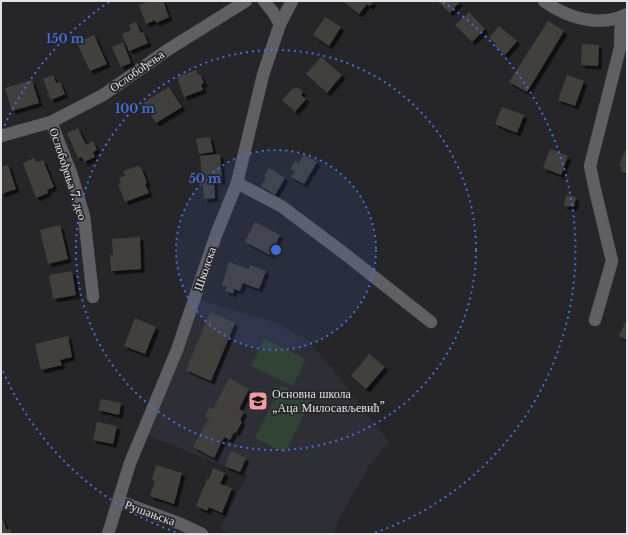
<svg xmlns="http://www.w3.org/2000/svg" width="628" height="535" font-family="'Libre Baskerville',serif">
<defs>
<filter id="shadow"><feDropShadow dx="3.5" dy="3.5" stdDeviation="0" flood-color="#0009"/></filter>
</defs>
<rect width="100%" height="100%" fill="#262629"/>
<path fill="#2e2e37" d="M200,300l77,23 29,16 26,29 57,74 -20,24 -30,53 -6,15h-103l-10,-6 27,-53 -103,-41z"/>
<path fill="#304334" d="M264,339l42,20 -13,27 -42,-20z
M281,385l30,15 -26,53 -30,-15z"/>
<path fill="#43403e" filter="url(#shadow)" d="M149,1h14l6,16 -13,6 -1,-3 -9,4 -7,-19z
M343,1h31l-4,5 -3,-2 -8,10z
M437,1h23l-10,12z
M469,12l16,17 -13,13 -17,-17z
M325,17l16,10 -12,19 -16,-11z
M548,21l16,10 -37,61 -18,-10z
M136,22l5,11 2,-1 5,11 -19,8 -7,-17 9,-4 -2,-5z
M499,26l18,15 -12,14 -10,-9 1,-2 -7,-6z
M94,35l13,29 -17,7 -13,-28z
M123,42l8,21 -10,4 -9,-20z
M582,44l17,1 -1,21 -17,-1z
M321,57l21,18 -15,18 -21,-19z
M196,70l2,5 2,-1 4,9 -3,1 2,6 -19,7 -7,-20z
M53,75l3,8 4,-1 5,12 -14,6 -8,-21z
M567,75l17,6 -9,25 -17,-6z
M32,80l7,23 -27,8 -7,-23z
M169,87l13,20 -26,16 -13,-20z
M297,87l6,5 -2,3 5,4 -11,13 -13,-12 11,-12 2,1z
M502,107l22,8 -7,18 -22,-9z
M78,128l8,17 7,-4 4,9 -4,2 2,5 -11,5 -2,-5 -4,1 -11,-25z
M210,137l3,15 -14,2 -3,-15z
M550,149l18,7 -7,19 -18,-7z
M626,149h1v25l-6,-3 1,-4 -3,-1z
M220,154l2,27 -8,1 1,16 -11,1 -4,-43z
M304,155l13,7 -13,22 -13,-7 4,-6 -5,-2 5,-8 4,2z
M34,158l2,4 7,-2 11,27 -7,3 1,3 -12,5 -13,-35z
M8,165l8,24 -15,5v-27z
M138,166l1,1h2l6,16 -2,1 4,9 -24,9 -7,-18 3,-1 -2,-5 6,-2 -2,-5z
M269,168l16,10 -10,17 -14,-9 5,-8 -2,-2z
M566,195l10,2 -2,10 -10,-1z
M255,222l25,13 -10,20 -25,-13z
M60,225l8,34 -20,5 -8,-34z
M140,237l1,32 -30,2 -1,-16h3l-1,-16z
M229,262l20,7 1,-4 16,6 -7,18 -16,-6 -3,8 -6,-2 -1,5 -8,-3 2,-4 -5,-2z
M72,271l4,24 -23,4 -4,-24z
M210,312l25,11 -24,58 -25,-11z
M135,318l21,9 -11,27 -21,-8z
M627,319v21l-8,-4z
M68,336l4,21 -12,3 2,5 -21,5 -6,-26z
M369,354l16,13 -19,22 -15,-13z
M229,378l20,11 -10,20 5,3 -4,8 2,2 -6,11 -2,-1 -4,8 -6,-3 -10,21 -21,-11 16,-29 -4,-2 5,-9 3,2z
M101,399l20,4 -2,12 -21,-5z
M97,422l20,4 -4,18 -20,-4z
M231,451l15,7 -6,14 -15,-6z
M156,465l26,8 -8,31 -24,-8 5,-15 -3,-1z
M213,468l12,5 -5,11 12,4 -10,25 -13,-6 -2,4 -11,-5 11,-27h2z
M1,516l6,14 3,-1 2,5h-11z"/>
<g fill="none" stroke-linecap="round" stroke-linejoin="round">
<defs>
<path id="minor" d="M51,122l20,51 13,43 9,81
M237,183l44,23 64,48 86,68
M595,320l17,-59 -17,-71 -5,-24 30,-118 1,-30
M119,501l62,23 21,10
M108,534l22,-71 47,-113 39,-115 21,-52 26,-108 17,-51 12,-23"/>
<path id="tertiary" d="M264,1l9,11 7,12
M544,1c23,17 56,27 83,13
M1,136l50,-14 52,-27 66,-46 77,-48"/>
</defs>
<use href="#minor" stroke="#424244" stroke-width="13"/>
<use href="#tertiary" stroke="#424244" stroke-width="13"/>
<use href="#minor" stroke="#606064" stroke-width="12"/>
<use href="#tertiary" stroke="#606064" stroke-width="12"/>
</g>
<circle cx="276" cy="250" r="100" fill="#446cdb" fill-opacity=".12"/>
<g fill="none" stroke="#446cdb" stroke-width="2" stroke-dasharray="2 4">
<circle cx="276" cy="250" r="100"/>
<circle cx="276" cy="250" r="200"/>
<path d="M181 534A299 299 0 0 1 2 369M2 131A299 299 0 0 1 109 2M443 2A299 299 0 0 1 371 534"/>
</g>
<defs>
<symbol id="school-square" viewBox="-11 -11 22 22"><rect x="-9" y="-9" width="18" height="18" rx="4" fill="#f49aa1" stroke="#262629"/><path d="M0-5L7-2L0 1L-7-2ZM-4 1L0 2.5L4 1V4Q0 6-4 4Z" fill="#111"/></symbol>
</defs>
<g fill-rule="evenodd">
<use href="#school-square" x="247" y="390" width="22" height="22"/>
</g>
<g text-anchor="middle" stroke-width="3.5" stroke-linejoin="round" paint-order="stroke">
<g font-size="12" fill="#e2e2e5" stroke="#262629">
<text transform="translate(137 71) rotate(-35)" y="4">Ослобођења</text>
<text transform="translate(68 174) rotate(72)" y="4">Ослобођења 7. део</text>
<text transform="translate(205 269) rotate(-71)" y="4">Школска</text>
<text transform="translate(150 513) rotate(20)" y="4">Рушањска</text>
</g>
<g font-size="12" fill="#e2e2e5" stroke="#262629" text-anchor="start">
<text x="272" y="398">Основна школа<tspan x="272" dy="14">„Аца Милосављевић”</tspan></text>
</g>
</g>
<circle cx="276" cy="250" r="6" fill="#446cdb" stroke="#262629" stroke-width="2"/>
<g font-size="12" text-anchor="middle" font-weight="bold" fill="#446cdb" stroke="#262629" stroke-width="3.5" stroke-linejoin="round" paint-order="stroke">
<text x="65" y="43">150 m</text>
<text x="135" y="113">100 m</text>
<text x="205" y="183">50 m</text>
</g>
<rect width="628" height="535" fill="none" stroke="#e2e2e5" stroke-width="4"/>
</svg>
